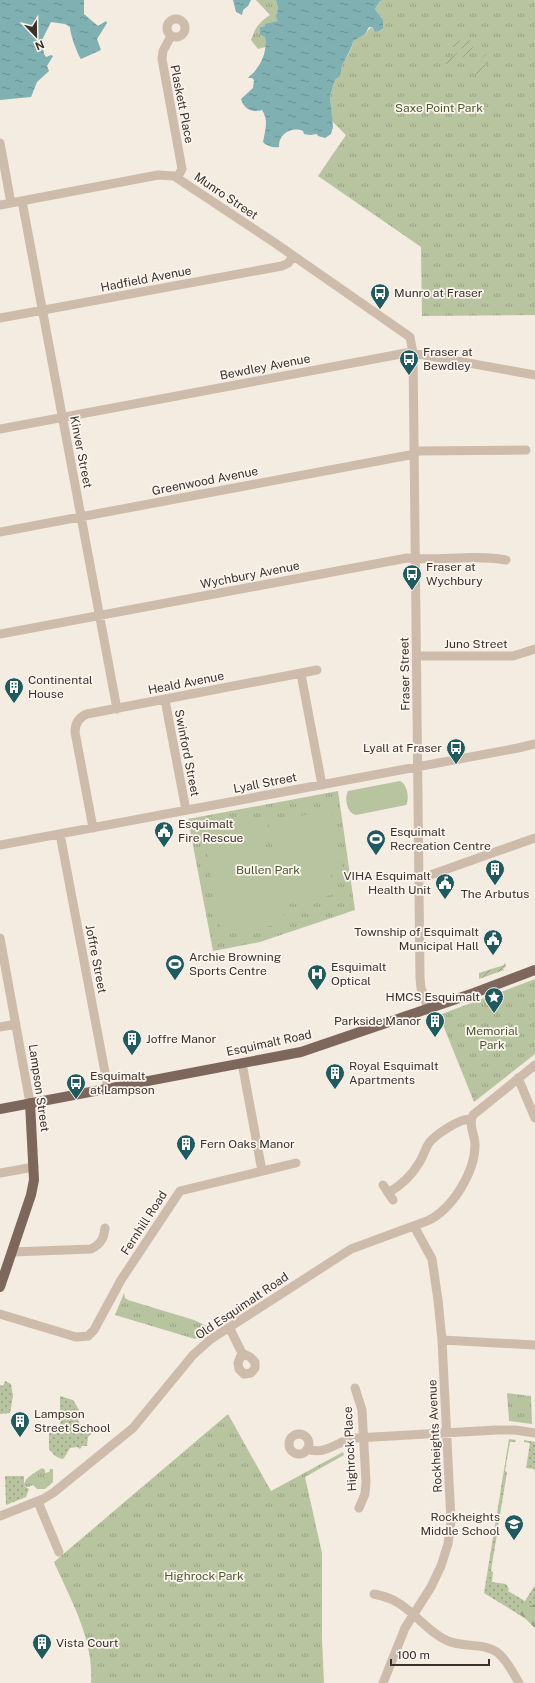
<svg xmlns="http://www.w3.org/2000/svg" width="535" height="1683" font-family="'Public Sans',sans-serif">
<defs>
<pattern id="grass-dots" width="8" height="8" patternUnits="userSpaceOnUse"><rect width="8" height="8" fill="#b8c4a0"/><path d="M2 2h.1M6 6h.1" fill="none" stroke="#97a083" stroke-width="1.8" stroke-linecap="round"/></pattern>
<pattern id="forest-firs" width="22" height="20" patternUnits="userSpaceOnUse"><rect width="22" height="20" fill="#b8c4a0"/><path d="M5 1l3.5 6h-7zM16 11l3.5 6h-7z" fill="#97a083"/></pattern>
<pattern id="park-tufts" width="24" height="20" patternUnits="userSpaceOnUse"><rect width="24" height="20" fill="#b8c4a0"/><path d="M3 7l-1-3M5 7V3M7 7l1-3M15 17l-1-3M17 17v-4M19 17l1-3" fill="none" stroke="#97a083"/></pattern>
<pattern id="garden-furrows" width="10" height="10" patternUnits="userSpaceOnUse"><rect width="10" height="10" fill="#b8c4a0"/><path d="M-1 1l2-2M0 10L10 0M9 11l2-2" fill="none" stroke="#97a083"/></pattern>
<pattern id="water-ripples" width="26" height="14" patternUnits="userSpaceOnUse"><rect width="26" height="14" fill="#7fb0b2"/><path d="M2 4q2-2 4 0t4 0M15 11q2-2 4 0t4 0" fill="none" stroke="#699091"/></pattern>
</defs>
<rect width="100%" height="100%" fill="#f4ebe1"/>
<path fill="url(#grass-dots)" d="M5,1381l6,3 2,12 -3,17 -10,1v-29l3,1z
M60,1396l13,4 8,13 -3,7 2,4 11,6 2,2 -5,5 -1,9h-5l-2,3 -3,-2 -7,1 -6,10 -2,1 -7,-3 -6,-7v-16l11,-1z
M509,1439l7,1 -1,2h-5l-5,29 2,1 -16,99 2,1 -1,10 14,2 3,5 -1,2 17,10 10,-16v43l-9,-9 -42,-26z
M524,1440l11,2v29l-1,-2 -8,-1 4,-25 -6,-1z
M5,1476h19v10l5,3 -3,8 -20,8z"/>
<path fill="url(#forest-firs)" d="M527,1599l4,7 4,-2v24l-9,-9 -8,-6z"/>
<path fill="url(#park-tufts)" d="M256,0h20l2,9v12c-5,2 -12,5 -18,6l5,10 1,10 -8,2 -7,-9c4,-12 8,-18 19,-25z
M385,0h150v315l-113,1 -1,-69 -103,-71 28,-41 -14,-14 -2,-25 5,-16 3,-2 4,-12 10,-19 1,-6 4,-4 8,-3 6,-7 3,3 9,-10 -8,-11 5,-8z
M338,791l17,119 -95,32 -47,9 -25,-132z
M535,979v75l-61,48 -35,-87z
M124,1293l1,5 3,2 66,20 17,8 -16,11 -80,-24z
M507,1393l24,3 1,28 -23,-3z
M228,1414l43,77 72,-39 1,3 -39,22 17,76v87l2,43h-233c3,-44 -20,-82 -37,-121z
M42,1468l3,2v3l4,-1 1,-3h3v13l-8,7h-8l-4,-4 -5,2 -4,-1c0,-9 11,-13 18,-18z"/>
<path fill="url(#garden-furrows)" d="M462,39h6l4,4 -19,10v-9z
M472,46l2,5 -28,15v-5l11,-8z
M485,54l3,4c1,7 -4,15 -10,18l-4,-2z
M505,962l1,5 -3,1 1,2 -25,9v-6l25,-8z"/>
<path fill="#b8c4a0" d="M400,781c7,3 10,17 6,24l-50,10c-9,-1 -12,-17 -8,-24z
M331,810l12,64 -12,1 4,19 -54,12 5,17 -64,12 -19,-104 64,-12v17l-3,18 17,-4 -8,-12 -5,-16z"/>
<path fill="url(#water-ripples)" d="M0,0h84v14l14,12 8,-5 1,2 -10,16 4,11 -20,9c-4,-6 -11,-25 -11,-32l-5,-3 -14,-2 -9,18 2,14 2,3 5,-2 2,1 -6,10 2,5 -12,11 -6,15 -31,3z
M233,0h18l-3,6 -5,4 -1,5 -6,-3z
M276,0h109l-5,1 -5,8 8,11v8l-4,3 -4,1 -3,-5h-3l-4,7 -12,7 -1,5 -10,20 -2,10 -5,4 -5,16 3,31 -2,7 -6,4 -7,-2 -1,-2 -7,1 -6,-1 -1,-3c-11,-5 -25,3 -24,16 -7,1 -12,-1 -16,-5 2,-11 6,-22 -1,-32 -10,3 -18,-1 -21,-11l12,-11 1,-8 -2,-2h-4c2,-3 5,-4 7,-7 8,-10 12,-21 10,-34l-5,-3v-7l5,-1v-2l13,-3 -2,-4 2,-8z"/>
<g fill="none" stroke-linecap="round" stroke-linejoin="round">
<path stroke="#cdbbac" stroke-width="9" d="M167 28a9 9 0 1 1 18 0a9 9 0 1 1-18 0Z
M171,36l-8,15 -1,8 20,110 -5,9
M0,143l11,60
M22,201l95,508
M0,205l158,-30 16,1 101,67 135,94 3,16 7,625 1,10 7,21
M0,318l282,-52 6,-3 5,-6
M0,429l406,-76h7l122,22
M415,451l111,-1
M0,532l415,-78
M0,634l407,-76c33,3 66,-4 99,2
M417,656h96l22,-7
M301,674l21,111
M165,700l21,110
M93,828l-18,-96c0,-9 4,-15 12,-18l230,-44
M60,834l48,254
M0,845l518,-97 17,-4
M419,879l116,-41
M0,938l30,165
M0,1027l16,-3
M242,1063l20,108
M518,1078l17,40
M0,1173l34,-6
M383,1185l10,15
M388,1193c12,-7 24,-18 31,-30 4,-6 6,-14 10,-20 6,-8 31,-25 42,-24
M12,1252l79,-3c10,-5 13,-11 14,-21
M0,1314l76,23 12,-1 6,-6 27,-50 59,-89 116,-28
M229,1327l13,26 -4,10 1,6 5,5 7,-1 4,-5v-6l-5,-5 -8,-4
M442,1340l93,5
M355,1388l7,22 4,72 -1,12 -6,14
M289 1444a10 10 0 1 1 20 0a10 10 0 1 1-20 0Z
M307,1449c19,7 31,-9 49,-11l141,-8h18l20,3
M38,1502l21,50
M0,1516l43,-17 10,-6 80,-65 60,-73 18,-16 140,-90 76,-28c25,-11 48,-49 48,-76 0,-11 -7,-19 -2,-30l62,-50
M374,1594c9,2 18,4 26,10 17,11 29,29 48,37 16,7 36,1 50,12 9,7 15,20 21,30
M383,1683l22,-55 26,-41 10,-21 7,-22 3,-23 -9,-181 -4,-40 -6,-41 -18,-33"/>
<path stroke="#7d675c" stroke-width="10" d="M0,1109l301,-57 173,-59 61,-23
M0,1287l31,-92 3,-15 -4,-77"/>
</g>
<defs>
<symbol id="bus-pin" viewBox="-11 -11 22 30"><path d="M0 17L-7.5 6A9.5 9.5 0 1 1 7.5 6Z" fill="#1f5a5e" stroke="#fbf5ee"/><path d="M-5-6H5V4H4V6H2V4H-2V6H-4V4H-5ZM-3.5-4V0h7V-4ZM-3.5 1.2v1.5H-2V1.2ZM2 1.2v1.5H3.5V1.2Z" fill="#fff"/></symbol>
<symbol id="building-pin" viewBox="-11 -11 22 30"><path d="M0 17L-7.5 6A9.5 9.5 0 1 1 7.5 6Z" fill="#1f5a5e" stroke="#fbf5ee"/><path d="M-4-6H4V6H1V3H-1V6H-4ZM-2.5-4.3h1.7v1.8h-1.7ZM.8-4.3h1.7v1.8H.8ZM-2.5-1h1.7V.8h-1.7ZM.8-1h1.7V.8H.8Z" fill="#fff"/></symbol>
<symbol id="civic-pin" viewBox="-11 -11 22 30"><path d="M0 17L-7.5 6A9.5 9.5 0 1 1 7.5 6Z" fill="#1f5a5e" stroke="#fbf5ee"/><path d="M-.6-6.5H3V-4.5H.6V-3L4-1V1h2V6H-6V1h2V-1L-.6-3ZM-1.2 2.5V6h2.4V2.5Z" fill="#fff"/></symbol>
<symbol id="stadium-pin" viewBox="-11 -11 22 30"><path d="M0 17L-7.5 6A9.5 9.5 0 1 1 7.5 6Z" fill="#1f5a5e" stroke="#fbf5ee"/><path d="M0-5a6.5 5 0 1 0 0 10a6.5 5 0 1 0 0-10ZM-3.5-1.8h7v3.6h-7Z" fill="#fff"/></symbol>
<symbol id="hospital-pin" viewBox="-11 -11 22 30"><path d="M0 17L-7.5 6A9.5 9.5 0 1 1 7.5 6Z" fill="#1f5a5e" stroke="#fbf5ee"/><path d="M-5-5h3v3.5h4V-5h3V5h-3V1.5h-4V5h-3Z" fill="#fff"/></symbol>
<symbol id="sight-pin" viewBox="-11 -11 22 30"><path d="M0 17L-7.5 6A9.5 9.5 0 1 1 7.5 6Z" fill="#1f5a5e" stroke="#fbf5ee"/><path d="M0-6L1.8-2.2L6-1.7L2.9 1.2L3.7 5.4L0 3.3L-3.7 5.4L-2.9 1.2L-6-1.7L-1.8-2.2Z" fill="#fff"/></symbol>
<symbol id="school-pin" viewBox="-11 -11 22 30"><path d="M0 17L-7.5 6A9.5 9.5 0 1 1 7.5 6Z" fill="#1f5a5e" stroke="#fbf5ee"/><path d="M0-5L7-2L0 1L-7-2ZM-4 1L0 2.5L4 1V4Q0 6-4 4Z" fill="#fff"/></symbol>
</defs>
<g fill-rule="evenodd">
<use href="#bus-pin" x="369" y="282" width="22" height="30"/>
<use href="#bus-pin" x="398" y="348" width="22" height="30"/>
<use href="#bus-pin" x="401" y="563" width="22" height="30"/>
<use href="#building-pin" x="3" y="676" width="22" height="30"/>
<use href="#bus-pin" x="445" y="737" width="22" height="30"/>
<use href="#civic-pin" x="153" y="820" width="22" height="30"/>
<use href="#stadium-pin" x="365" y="828" width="22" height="30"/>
<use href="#building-pin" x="484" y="858" width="22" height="30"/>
<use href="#civic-pin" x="434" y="872" width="22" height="30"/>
<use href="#civic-pin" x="482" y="928" width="22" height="30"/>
<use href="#stadium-pin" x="164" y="953" width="22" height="30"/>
<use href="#hospital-pin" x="306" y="963" width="22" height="30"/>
<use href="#sight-pin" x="483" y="986" width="22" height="30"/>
<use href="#building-pin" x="424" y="1010" width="22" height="30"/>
<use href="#building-pin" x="121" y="1028" width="22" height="30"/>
<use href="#building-pin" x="324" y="1062" width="22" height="30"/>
<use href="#bus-pin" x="65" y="1072" width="22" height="30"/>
<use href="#building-pin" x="175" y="1133" width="22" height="30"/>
<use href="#building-pin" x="9" y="1410" width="22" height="30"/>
<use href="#school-pin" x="503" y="1513" width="22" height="30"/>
<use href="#building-pin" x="31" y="1632" width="22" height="30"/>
</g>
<g text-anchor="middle" stroke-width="3.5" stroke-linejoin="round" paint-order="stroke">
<g font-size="12" fill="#3b302b" stroke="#fbf5ee">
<text transform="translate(182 104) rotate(79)" y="4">Plaskett Place</text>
<text transform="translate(226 196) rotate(34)" y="4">Munro Street</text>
<text transform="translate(146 279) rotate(-11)" y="4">Hadfield Avenue</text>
<text transform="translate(265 367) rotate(-11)" y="4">Bewdley Avenue</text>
<text transform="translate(81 452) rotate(79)" y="4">Kinver Street</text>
<text transform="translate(205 481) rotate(-11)" y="4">Greenwood Avenue</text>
<text transform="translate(250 575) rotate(-11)" y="4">Wychbury Avenue</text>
<text x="476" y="648">Juno Street</text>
<text transform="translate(405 674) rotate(-91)" y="4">Fraser Street</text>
<text transform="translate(186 683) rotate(-11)" y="4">Heald Avenue</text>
<text transform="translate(187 753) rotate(79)" y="4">Swinford Street</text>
<text transform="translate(265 783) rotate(-11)" y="4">Lyall Street</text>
<text transform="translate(96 959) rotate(79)" y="4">Joffre Street</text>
<text transform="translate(269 1043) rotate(-12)" y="4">Esquimalt Road</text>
<text transform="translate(39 1088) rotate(82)" y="4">Lampson Street</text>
<text transform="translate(144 1223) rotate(-57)" y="4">Fernhill Road</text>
<text transform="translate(242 1306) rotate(-34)" y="4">Old Esquimalt Road</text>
<text transform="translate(435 1436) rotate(-93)" y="4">Rockheights Avenue</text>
<text transform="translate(350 1449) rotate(-93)" y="4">Highrock Place</text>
</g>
<g font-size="12" fill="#4a5a2e" stroke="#fbf5ee">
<text x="439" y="112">Saxe Point Park</text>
<text x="268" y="874">Bullen Park</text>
<text x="492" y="1035">Memorial<tspan x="492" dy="14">Park</tspan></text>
<text x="204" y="1580">Highrock Park</text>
</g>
<g font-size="12" fill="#3b302b" stroke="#fbf5ee" text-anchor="start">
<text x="394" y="297">Munro at Fraser</text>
<text x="423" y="356">Fraser at<tspan x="423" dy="14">Bewdley</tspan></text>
<text x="426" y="571">Fraser at<tspan x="426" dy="14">Wychbury</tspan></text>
<text x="28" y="684">Continental<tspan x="28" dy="14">House</tspan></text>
<text x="442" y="752" text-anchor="end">Lyall at Fraser</text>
<text x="178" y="828">Esquimalt<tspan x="178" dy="14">Fire Rescue</tspan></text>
<text x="390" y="836">Esquimalt<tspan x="390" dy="14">Recreation Centre</tspan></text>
<text x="431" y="880" text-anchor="end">VIHA Esquimalt<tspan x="431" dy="14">Health Unit</tspan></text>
<text x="495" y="898" text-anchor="middle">The Arbutus</text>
<text x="479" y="936" text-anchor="end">Township of Esquimalt<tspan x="479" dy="14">Municipal Hall</tspan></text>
<text x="189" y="961">Archie Browning<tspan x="189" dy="14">Sports Centre</tspan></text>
<text x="331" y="971">Esquimalt<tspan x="331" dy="14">Optical</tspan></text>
<text x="480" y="1001" text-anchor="end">HMCS Esquimalt</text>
<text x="421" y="1025" text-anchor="end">Parkside Manor</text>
<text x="146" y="1043">Joffre Manor</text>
<text x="349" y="1070">Royal Esquimalt<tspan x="349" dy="14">Apartments</tspan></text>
<text x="90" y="1080">Esquimalt<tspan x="90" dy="14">at Lampson</tspan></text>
<text x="200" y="1148">Fern Oaks Manor</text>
<text x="34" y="1418">Lampson<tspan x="34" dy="14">Street School</tspan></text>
<text x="500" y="1521" text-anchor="end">Rockheights<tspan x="500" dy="14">Middle School</tspan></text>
<text x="56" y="1647">Vista Court</text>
</g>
</g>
<g transform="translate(36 36) rotate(158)" stroke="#fbf5ee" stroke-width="3" paint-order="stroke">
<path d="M0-3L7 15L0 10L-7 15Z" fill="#3b302b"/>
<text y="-6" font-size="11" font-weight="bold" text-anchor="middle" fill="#3b302b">N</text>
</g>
<path d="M391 1659v6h98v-6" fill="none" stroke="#3b302b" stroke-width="2"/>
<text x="397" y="1659" font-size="12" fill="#3b302b" stroke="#fbf5ee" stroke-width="3" paint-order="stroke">100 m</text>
</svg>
